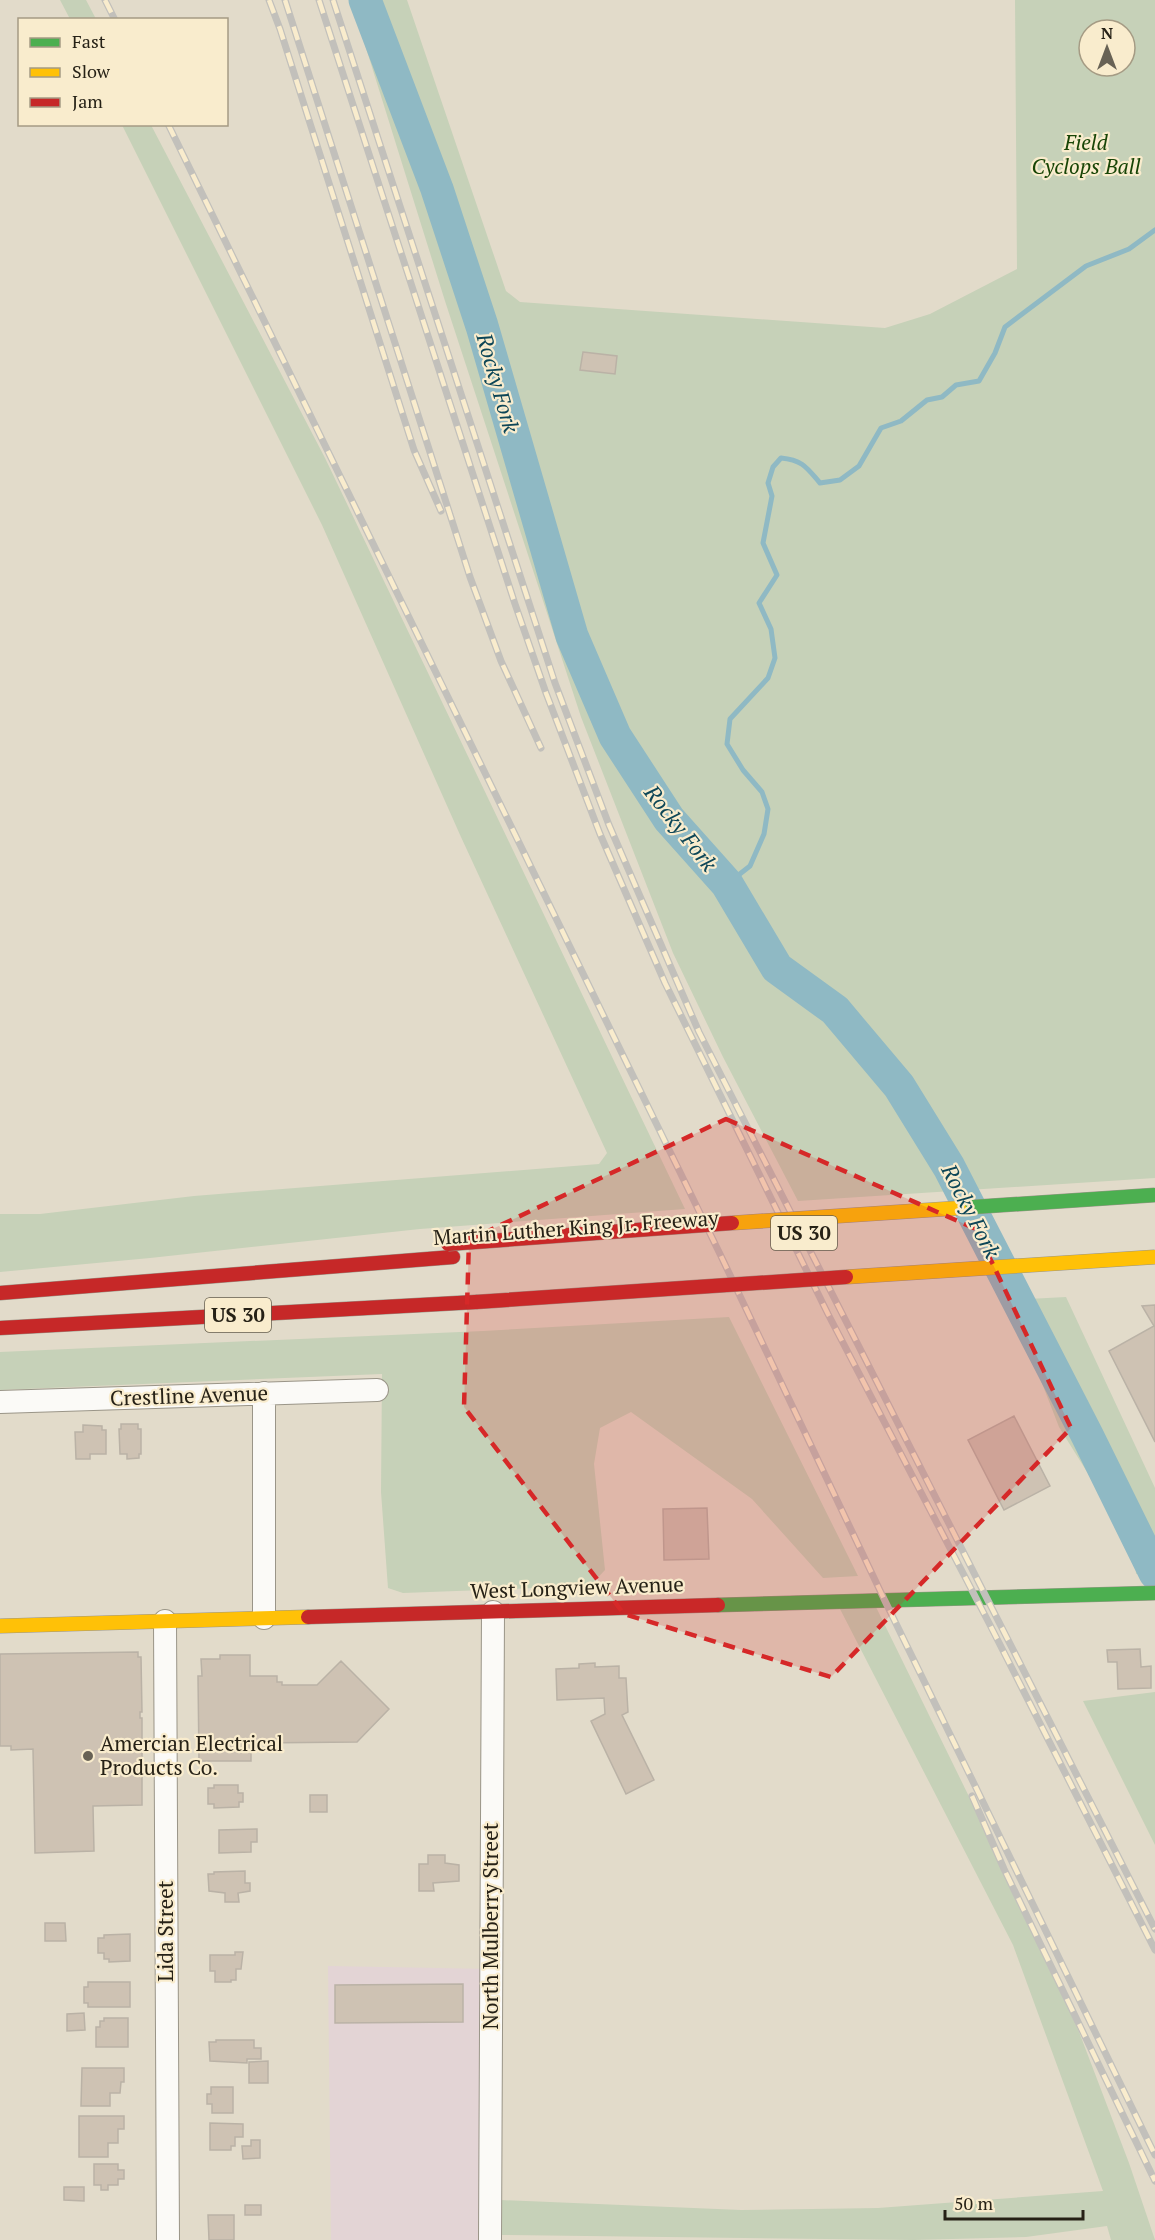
<svg xmlns="http://www.w3.org/2000/svg" width="1155" height="2240" font-family="'PT Serif',serif">
<rect width="100%" height="100%" fill="#e2dbca"/>
<path fill="#e3d4d5" d="M328,1966l165,3 -10,271h-152z"/>
<path fill="#c6d1b8" fill-rule="evenodd" d="M60,0h26l10,19h-26z
M351,0h56l99,291 14,11 365,26 45,-14 87,-45 -2,-269h140v1178l-357,23 -75,-144 -50,-104 -92,-236 -136,-416zM1089,30h36v36h-36z
M122,125h29l174,333 360,751 -265,20 -270,29 -150,14v-58h40l154,-18 405,-32 8,-11 -146,-316 -139,-312z
M1066,1297l89,191v85l-19,1 -1,-19 -13,-27 -63,-101 -32,-82 -5,-25 6,-21z
M729,1317l129,259 -35,2 -71,-79 -121,-87 -31,16 -6,36 11,106 -15,16 -187,7 -15,-5 -7,-96 1,-118 -382,16v-38l483,-21z
M875,1605l185,377 69,181 26,77h-44l-4,-14 -81,11 -112,3 -414,-5v-35l241,10 137,-2 225,-17 -90,-246 -173,-336z
M1155,1692v153l-72,-144z"/>
<g fill="none" stroke-linecap="round" stroke-linejoin="round">
<path stroke="#8fb9c4" stroke-width="5" d="M727,884l23,-18 14,-32 4,-25 -6,-17 -19,-22 -16,-26 3,-25 38,-41 7,-20 -4,-29 -12,-26 18,-28 -14,-32 9,-47 -4,-13 5,-16 8,-9c22,2 26,10 39,25l20,-3 19,-14 22,-38 20,-7 26,-21 15,-3 14,-12 23,-4 16,-28 10,-26 81,-61 43,-17 26,-19"/>
<path stroke="#8fb9c4" stroke-width="33" d="M365,0l72,189 45,137 90,310 43,100 54,83 58,65 50,84 58,42 64,76 50,81 138,268 68,138"/>
</g>
<path fill="#cec2b3" stroke="#bab2a6" stroke-width="1.5" d="M583,352l34,4 -2,18 -35,-4z
M1155,1305v137l-46,-91 45,-25 -12,-20z
M1014,1416l36,70 -46,24 -36,-70z
M121,1424h17v5h3v25h-2v4l-12,1v-5h-7l-1,-25h2z
M83,1425l19,1v4h4v24h-16v5h-14l-1,-27h8z
M707,1508l2,51 -45,1 -1,-51z
M1140,1649l1,18 10,-1v22l-33,1 -1,-27h-9l-1,-12z
M138,1652v5h3l1,55h-2v6h2v87l-49,1 1,45 -59,2 -2,-104 -22,1v-4h-11v-92z
M220,1655h30v21h27v6h5v3h35l24,-24 48,48 -32,33 -102,1v9h-4v9h-52l-1,-85h4l-1,-17h19z
M595,1663v4l24,-1v12h7l2,34 -6,3 32,65 -28,14 -35,-73 14,-7 -1,-16 -47,2 -1,-31 23,-1v-4z
M214,1785h24v8h5v9h-4v5l-25,1v-4h-6v-16h6z
M310,1795h17v17h-17z
M257,1829v13h-6v10l-32,1v-23z
M428,1855h17v8l14,2v16l-26,2 1,8h-15v-27h9z
M245,1871v12h5v8l-12,2 1,9h-14v-9l-16,-2 -1,-17h6v-2z
M45,1923h20l1,18h-21z
M130,1934v27l-21,1v-3h-5v-6h-6v-15h6v-3z
M235,1952h8l-2,17h-5v11h-5v2h-16v-11h-5v-16h25z
M88,1982h42v25h-42v-4h-4v-16h4z
M463,1984v38l-128,1v-38z
M84,2013l1,17 -18,1v-17z
M104,2018h24v29h-32v-20h4v-6h4z
M216,2040h38v8h7v11h-14v4l-37,-2 -1,-19h7z
M268,2061v22h-19v-21z
M82,2068h42v14h-3l-1,11h-10v13h-29z
M211,2087h22v26h-21v-9h-5v-10h4z
M79,2116h45v13h-6v14h-10v14h-29z
M210,2123l33,1v13h-8v9h-4v4h-21z
M251,2140h9v18l-17,1 -1,-13h9z
M94,2164h24v6h6v9h-6v6h-10v5h-7v-5h-7z
M64,2187h20v14l-20,-1z
M245,2205h16v10h-16z
M208,2215h26v25h-25z"/>
<g fill="none" stroke-linecap="round" stroke-linejoin="round">
<defs>
<path id="street" d="M264,1393v225
M0,1402l377,-12
M165,1621l3,619
M490,2240l3,-628"/>
<path id="fast" d="M718,1605l437,-12"/>
<path id="slow" d="M0,1626l308,-9"/>
<path id="jam" d="M0,1293l453,-36
M0,1328l476,-26
M308,1617l410,-12"/>
</defs>
<use href="#street" stroke="#9a9588" stroke-width="24"/>
<use href="#fast" stroke="#9a9588" stroke-width="15"/>
<use href="#slow" stroke="#9a9588" stroke-width="15"/>
<use href="#jam" stroke="#9a9588" stroke-width="15"/>
<use href="#street" stroke="#fbfaf7" stroke-width="22"/>
<use href="#fast" stroke="#4caf50" stroke-width="14"/>
<use href="#slow" stroke="#ffc107" stroke-width="14"/>
<use href="#jam" stroke="#c62828" stroke-width="14"/>
<defs>
<path id="rail" d="M105,0l10,20
M269,0l11,29 134,421 27,61
M285,0l185,577 31,84 40,87
M319,0l196,604 31,89 54,141 65,149 163,331 161,309 166,327
M333,0l222,683 54,142 90,207 456,897
M168,124l552,1130 165,347 270,554
M972,1796l32,73 151,312"/>
</defs>
<use href="#rail" stroke="#c2c0bb" stroke-width="7"/>
<use href="#rail" stroke="#f9eccd" stroke-width="4.5" stroke-dasharray="14" stroke-linecap="butt"/>
<defs>
<path id="fast-bridge" d="M959,1208l196,-13"/>
<path id="slow-bridge" d="M732,1223l227,-15
M846,1277l309,-20"/>
<path id="jam-bridge" d="M448,1244l284,-21
M476,1302l370,-25"/>
</defs>
<use href="#fast-bridge" stroke="#9a9588" stroke-width="15" stroke-linecap="butt"/>
<use href="#slow-bridge" stroke="#9a9588" stroke-width="15" stroke-linecap="butt"/>
<use href="#jam-bridge" stroke="#9a9588" stroke-width="15" stroke-linecap="butt"/>
<use href="#fast-bridge" stroke="#4caf50" stroke-width="14"/>
<use href="#slow-bridge" stroke="#ffc107" stroke-width="14"/>
<use href="#jam-bridge" stroke="#c62828" stroke-width="14"/>
</g>
<path fill="#d62828" fill-opacity="0.2" stroke="#d62828" stroke-width="4.5" stroke-dasharray="12 8" stroke-linejoin="round" d="M726,1119l250,110 95,199 -240,249 -207,-63 -160,-207 5,-167z"/>
<circle fill="#686255" stroke="#f9eccd" stroke-width="2" cx="88" cy="1756" r="6"/>
<g text-anchor="middle" stroke-width="4.5" stroke-linejoin="round" paint-order="stroke">
<g fill="#f9eccd" stroke="#655e4d" stroke-width="1.5">
<rect x="771" y="1216" width="66" height="34" rx="4.5"/>
<rect x="205" y="1298" width="66" height="34" rx="4.5"/>
</g>
<g font-size="20" font-weight="bold" fill="#262116">
<text x="804" y="1240">US 30</text>
<text x="238" y="1322">US 30</text>
</g>
<g font-size="21" font-style="italic" fill="#184506" stroke="#f9eccd">
<text x="1086" y="150">Field<tspan x="1086" dy="24">Cyclops Ball</tspan></text>
</g>
<g font-size="21" fill="#262116" stroke="#f9eccd">
<text transform="translate(576 1228) rotate(-4)" y="7">Martin Luther King Jr. Freeway</text>
<text transform="translate(189 1396) rotate(-2)" y="7">Crestline Avenue</text>
<text transform="translate(577 1588) rotate(-2)" y="7">West Longview Avenue</text>
<text transform="translate(491 1926) rotate(-90)" y="7">North Mulberry Street</text>
<text transform="translate(166 1931) rotate(-90)" y="7">Lida Street</text>
</g>
<g font-size="21" fill="#262116" stroke="#f9eccd" text-anchor="start">
<text x="100" y="1751">Amercian Electrical<tspan x="100" dy="24">Products Co.</tspan></text>
</g>
<g font-size="22" font-style="italic" fill="#0d4657" stroke="#f9eccd">
<text transform="translate(498 383) rotate(74)" y="8">Rocky Fork</text>
<text transform="translate(681 828) rotate(52)" y="8">Rocky Fork</text>
<text transform="translate(971 1211) rotate(63)" y="8">Rocky Fork</text>
</g>
</g>
<rect x="18" y="18" width="210" height="108" fill="#f9eccd" stroke="#a59b84" stroke-width="1.5"/>
<rect x="30" y="38" width="30" height="9" fill="#4caf50" stroke="#a59b84" stroke-width="1.5"/>
<text x="72" y="48" font-size="18" fill="#262116">Fast</text>
<rect x="30" y="68" width="30" height="9" fill="#ffc107" stroke="#a59b84" stroke-width="1.5"/>
<text x="72" y="78" font-size="18" fill="#262116">Slow</text>
<rect x="30" y="98" width="30" height="9" fill="#c62828" stroke="#a59b84" stroke-width="1.5"/>
<text x="72" y="108" font-size="18" fill="#262116">Jam</text>
<g transform="translate(1107 48)"><circle r="28" fill="#f9eccd" stroke="#a59b84" stroke-width="1.5"/>
<path d="M0-4.5L10 22L0 15L-10 22Z" fill="#686255"/>
<text y="-9" font-size="16" font-weight="bold" text-anchor="middle" fill="#262116">N</text>
</g>
<path d="M945 2210v9h138v-9" fill="none" stroke="#262116" stroke-width="3"/>
<text x="954" y="2210" font-size="18" fill="#262116" stroke="#f9eccd" stroke-width="4.5" paint-order="stroke">50 m</text>
</svg>
